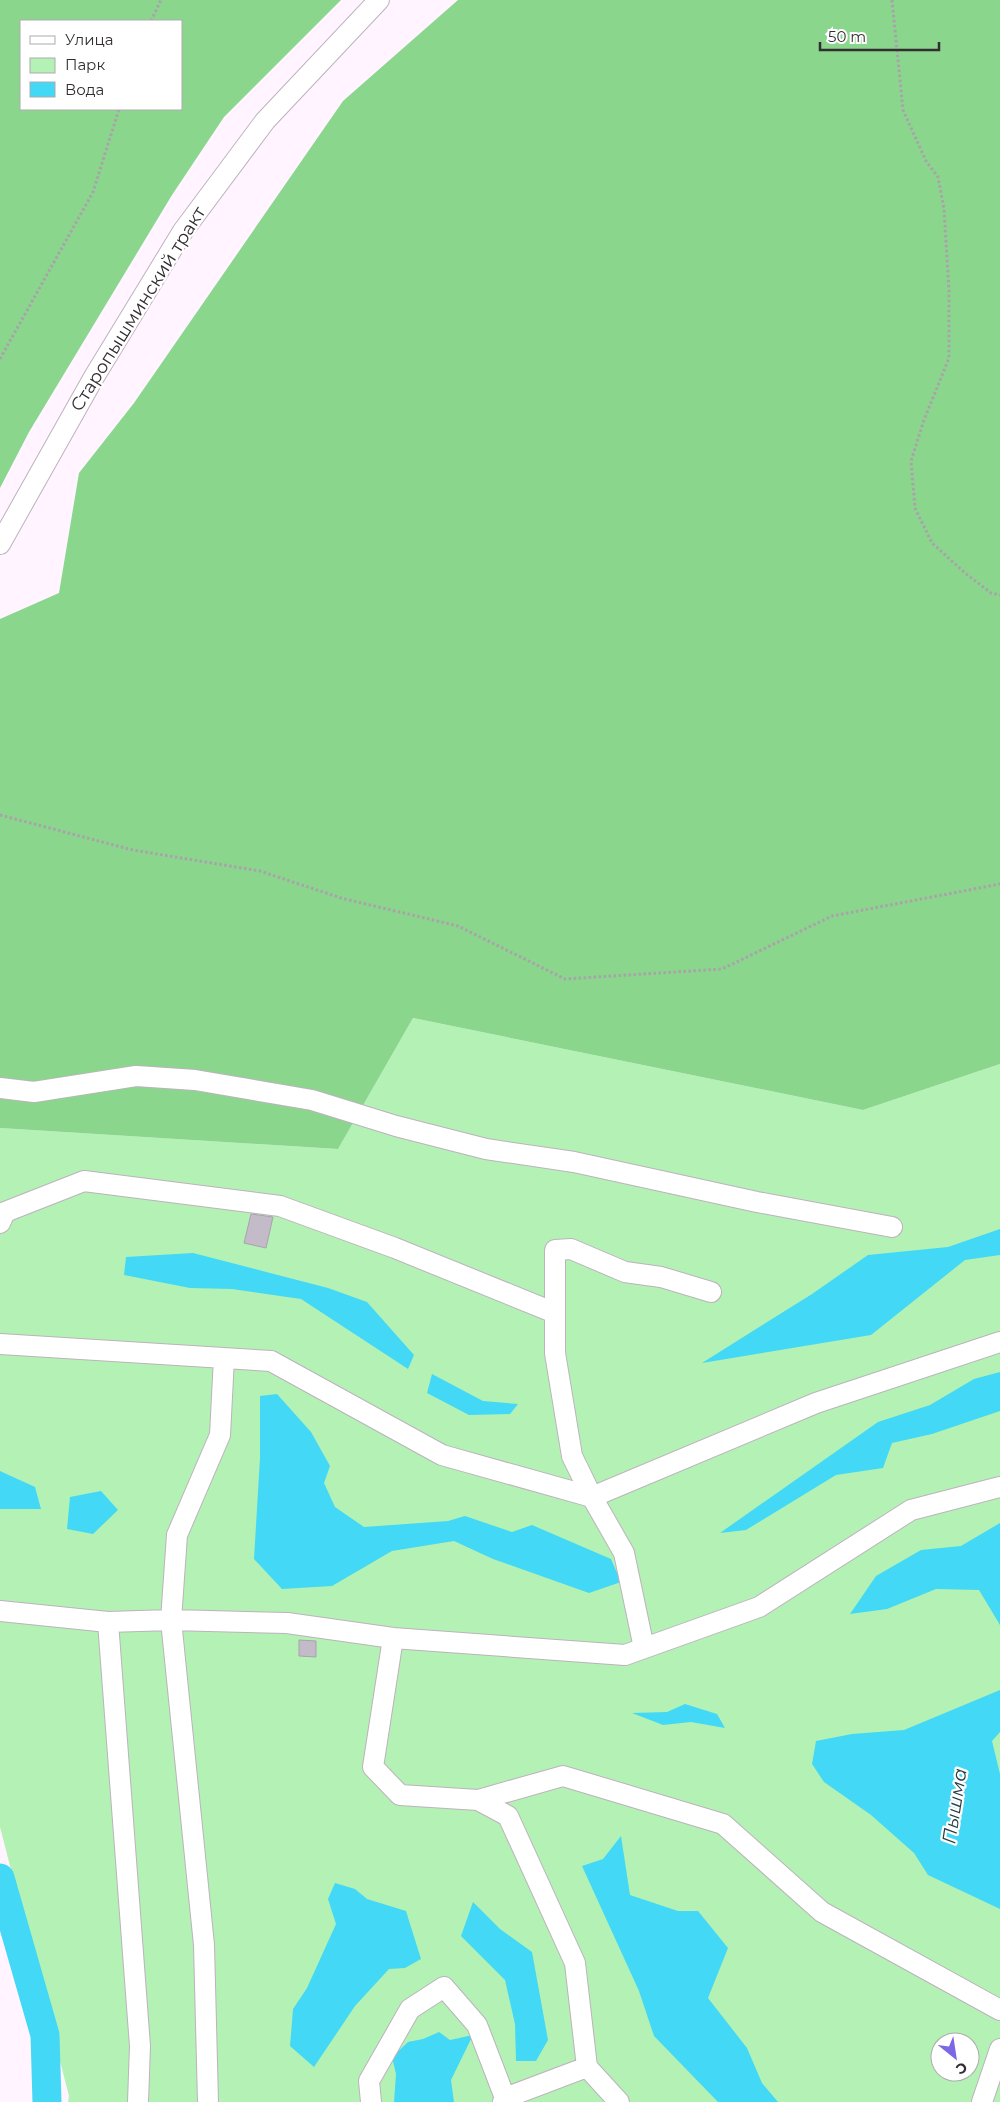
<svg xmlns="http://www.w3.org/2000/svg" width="1000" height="2102" font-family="Montserrat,sans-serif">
<rect width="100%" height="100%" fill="#fff4ff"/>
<path fill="#b3f2b4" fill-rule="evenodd" d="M413,1018l450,92 137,-46v1038h-932l1,-6 -69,-269v-699l338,21zM940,2042h30v30h-30z"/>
<path fill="#8ad68d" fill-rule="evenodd" d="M0,0h341l-117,117 -52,78 -143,237 -29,56zM21,21h160v88h-160z
M458,0h542v1064l-137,46 -450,-92 -75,131 -338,-21v-509l59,-26 20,-120 55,-70 209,-302z"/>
<path fill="#43d8f6" d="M1000,1229v26l-35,5 -94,75 -169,28 110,-69 56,-39 80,-8z
M193,1253l135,35 39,14 47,53 -6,14 -107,-70 -69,-10 -42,-1 -66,-13 2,-18z
M1000,1372v39l-68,23 -40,9 -9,25 -47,7 -90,55 -26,3 158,-111 52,-17 44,-26z
M432,1374l51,27 35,3 -8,10 -41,1 -42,-22z
M277,1394l34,38 19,34 -6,17 11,24 29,20 84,-6 17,-5 47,16 20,-7 79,34 10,23 -32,11 -96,-34 -39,-18 -62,10 -60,35 -50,3 -28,-30 6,-101v-62z
M0,1471l35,16 6,22h-41z
M101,1491l17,19 -25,24 -26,-5 3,-32z
M1000,1523v102l-21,-35 -43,-1 -49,20 -37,5 26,-38 45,-26 40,-4z
M1000,1690v42l-8,9 8,33v135l-72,-34 -14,-22 -43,-38 -47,-33 -12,-18 4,-23 36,-7 52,-4z
M685,1704l32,10 8,14 -34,-6 -28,3 -31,-12 35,-1z
M621,1836l9,59 48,16h20l30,37 -20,50 39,50 15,35 16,19h-60l-64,-66 -15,-45 -57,-125 21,-7z
M335,1883l20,6 12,10 39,12 15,48 -16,9 -16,1 -34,37 -41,61 -24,-21 3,-37 14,-21 29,-64 -8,-25z
M473,1902l27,27 32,23 16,88 -12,21h-20l-1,-37 -10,-44 -44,-44z
M439,2032l11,8 23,-5 -22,45 3,22h-60l2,-28 -4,-17 16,-15 15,-3z"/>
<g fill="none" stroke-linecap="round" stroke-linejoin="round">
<path stroke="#43d8f6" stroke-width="29" d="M0,1878l45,157 2,67"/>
</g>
<path fill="#c3bbc8" stroke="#a9a2ae" d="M251,1214l22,3 -7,31 -22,-5z
M299,1640l17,1v16l-17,-1z"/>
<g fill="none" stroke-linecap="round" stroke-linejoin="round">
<defs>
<path id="minor" d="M0,544l94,-167 89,-146 82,-110 114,-121
M0,1088l34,4 102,-16 59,4 117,20 84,26 90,23 88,13 183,40 135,25
M0,1223l5,-11 79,-31 196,25 115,42 160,65
M0,1344l271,17 171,94 150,42 224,-94 184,-61
M0,1611l108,11 63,-2 116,3 106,15 232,17 134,-48 152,-97 89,-23
M108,1622l32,424 -2,56
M393,1638l-20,129 27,28 78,5 30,16 67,147 12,104 32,35
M644,1648l-20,-95 -32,-56 -20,-41 -17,-103v-103l16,-1 54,23 36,5 50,15
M478,1800l85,-24 160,48 99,88 178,98
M208,2102l-4,-157 -33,-325 6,-85 43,-100 4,-77
M371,2102l-2,-21 41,-72 34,-22 33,38 28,73
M503,2102l2,-4 82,-31
M982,2102l18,-53"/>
</defs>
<use href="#minor" stroke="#bdb2bd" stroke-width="22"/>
<path stroke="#aaa2aa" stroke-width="3" stroke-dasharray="2.5 2.5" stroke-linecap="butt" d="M892,0l11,110 23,51 12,16 6,32 5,82v67l-25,62 -13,41 4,47 17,35 33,30 26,20 9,2
M151,21l10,-21
M0,359l93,-167 26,-83
M0,815l133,35 127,21 81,27 117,28 107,53 157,-10 110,-53 168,-32"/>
<use href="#minor" stroke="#fff" stroke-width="20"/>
</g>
<g text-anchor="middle" stroke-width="4.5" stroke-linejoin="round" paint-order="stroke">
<g font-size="18" fill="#322e32" stroke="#fff">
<text transform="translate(138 309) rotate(-58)" y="6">Старопышминский тракт</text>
</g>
<g font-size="19" font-style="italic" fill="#263e44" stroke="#fff">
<text transform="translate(954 1806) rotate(-81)" y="7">Пышма</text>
</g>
</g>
<rect x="20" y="20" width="162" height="90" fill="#ffffff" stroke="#adabad"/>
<rect x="30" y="36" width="25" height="8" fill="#ffffff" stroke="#adabad"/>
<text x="65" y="45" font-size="15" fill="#322e32">Улица</text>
<rect x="30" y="58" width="25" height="15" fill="#b3f2b4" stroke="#adabad"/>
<text x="65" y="70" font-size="15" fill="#322e32">Парк</text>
<rect x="30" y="82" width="25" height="15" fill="#43d8f6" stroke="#adabad"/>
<text x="65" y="95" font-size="15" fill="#322e32">Вода</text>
<g transform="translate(955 2057) rotate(150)"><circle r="24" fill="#ffffff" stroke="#adabad"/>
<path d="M0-4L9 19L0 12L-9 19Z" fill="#7b68e4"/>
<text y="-8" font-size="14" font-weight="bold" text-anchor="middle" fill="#322e32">С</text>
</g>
<path d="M820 42v8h119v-8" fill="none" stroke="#322e32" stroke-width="2.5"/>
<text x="828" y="42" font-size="15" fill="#322e32" stroke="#ffffff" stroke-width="4" paint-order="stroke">50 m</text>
</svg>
